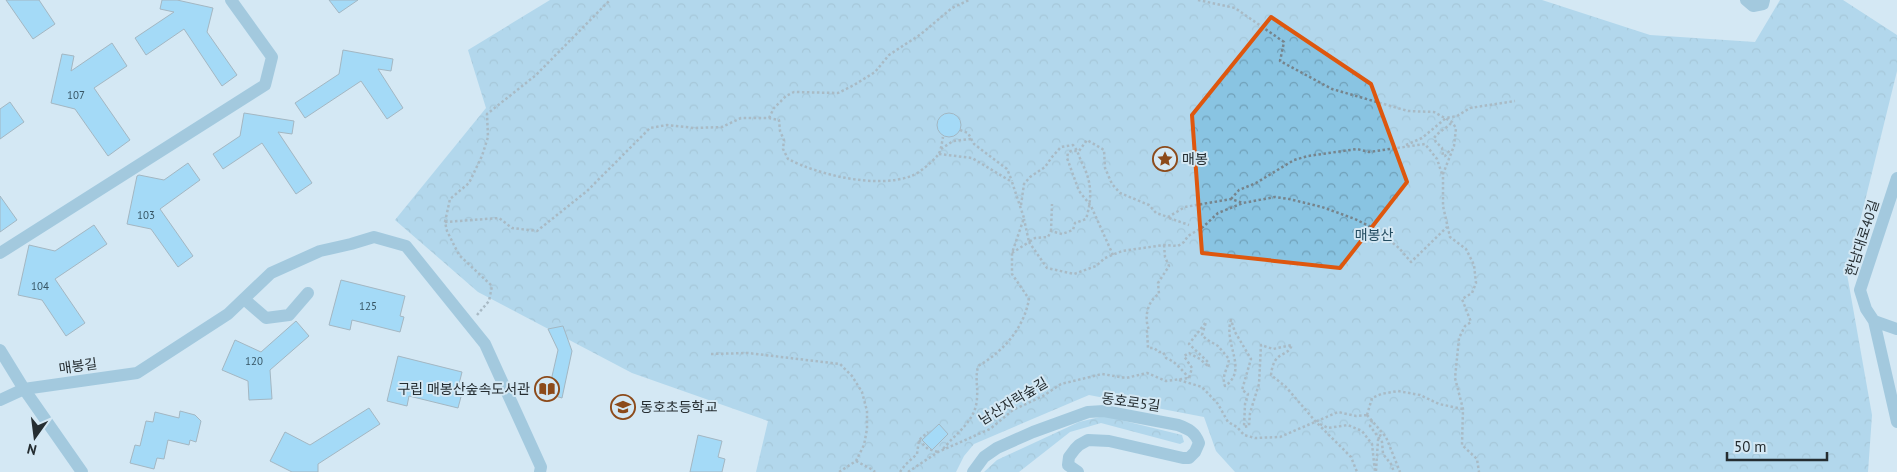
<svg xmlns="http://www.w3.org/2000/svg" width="1897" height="472" font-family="'PT Sans','Noto Sans KR',sans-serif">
<defs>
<pattern id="forest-crowns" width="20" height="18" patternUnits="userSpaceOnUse" patternTransform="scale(1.25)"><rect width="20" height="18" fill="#89c4e2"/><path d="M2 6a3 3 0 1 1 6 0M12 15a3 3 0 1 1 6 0" fill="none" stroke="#70a0b8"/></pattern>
</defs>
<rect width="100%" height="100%" fill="#d4e8f4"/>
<path fill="url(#forest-crowns)" d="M550,0h992l108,35 105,7 25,-42h63l54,35v36l-50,203 25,141 -4,57h-633l-19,-21 -12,-34 -115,-22 -115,49 -10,12 -8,16h-200l12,-51 -136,-48 -154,-81 -83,-72 91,-112 -18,-58z
M1104,416l78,19 2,7 -4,2 -79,-21 -31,9 -51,40h-35l13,-12 82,-38z"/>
<path fill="#6acafa" stroke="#697c86" d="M6,0h33l16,24 -22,15z
M162,0h15l36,8 -6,24 30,43 -15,11 -38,-57 -38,26 -11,-17 39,-26 -14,-3z
M329,0h29l-19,13z
M112,43l15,23 -33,22 36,52 -22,16 -33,-47 -24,-6 11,-49 12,2 -3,15z
M343,50l50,9 -2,12 -13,-2 25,39 -16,11 -26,-38 -56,37 -10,-15 44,-29z
M10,102l14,20 -24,17v-30z
M244,113l50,8 -2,13 -14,-2 34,51 -16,11 -34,-51 -39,26 -10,-15 27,-18z
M937 125a12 12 0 1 1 24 0a12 12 0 1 1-24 0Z
M188,163l12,17 -40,29 33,47 -15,11 -27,-38 -24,-5 10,-48 2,-1 25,5z
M0,196l17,24 -17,12z
M94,225l13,19 -52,35 30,44 -19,13 -24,-36 -24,-5 11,-50 26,6z
M341,280l64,16 -5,20 4,1 -4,15 -48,-12 -2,10 -21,-5z
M296,321l13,15 -39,34 2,29 -23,1 -1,-19 -26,-11 13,-30 26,12z
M563,326l9,25 -10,47 -14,-4 10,-44 -10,-21z
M398,356l64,16 -5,20 5,1 -4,15 -49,-12 -2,10 -20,-5z
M369,408l11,16 -62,40v8h-26l-22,-11 15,-29 25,13z
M180,411l15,4 6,6 -5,21 -6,-2 -1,5 -21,-5 -4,19 -7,-1 -3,11 -24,-6 5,-18 5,1 6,-25 7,1 2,-10 24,6z
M939,424l9,10 -16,16 -10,-10z
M698,435l24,6 -4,16 7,2 -3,13h-32z"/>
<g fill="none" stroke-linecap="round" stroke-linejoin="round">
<path stroke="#76848c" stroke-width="2.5" stroke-dasharray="2.5 2.5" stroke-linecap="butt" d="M1198,0l37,8 49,34 -4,19 52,28 76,22 26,1 18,10 4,6 -2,18 -11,28v32l7,31 16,12 8,16 2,18 -4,10 -10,6 9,23 -6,4 -6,12 -4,40 8,31 -1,36 15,14 2,13
M769,118l5,-10 12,-12 8,-4 44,1 16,-8 21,-13 14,-17 32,-21 31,-26 17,-8
M1451,123c-5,6 -12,8 -17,15l2,4 6,6 1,8h2l6,-7
M960,130l8,3 6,11 33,25 5,12
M1406,145l16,-7 24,-20 11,-2 13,-8 45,-7
M941,149l12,-8 18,-2
M939,154l33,4 40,24 12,36 -12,35v21l17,25c-5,29 -26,53 -51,67 -3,14 0,19 -1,32 -1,23 -20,34 -34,51
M1231,199l8,-9 17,-7 38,-23 14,-4 49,-7 12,3 56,-8 12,15 5,15
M1021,205l3,-21 6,-7 15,-10 7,-10 9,-10 12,-2c6,7 6,13 10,20 9,18 9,34 3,54l-11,4 -2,7 -11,4 -11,-3 -3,6 -13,1 -6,4 -5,-23
M1169,218l20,7
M445,222l54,-4 13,10 25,3 50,-40 63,-63 17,-3 27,3 28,-1 19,-9h28l10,2 1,11 4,9 -1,9 5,10c31,16 89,30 123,17 9,-3 21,-14 27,-21 3,-4 4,-13 5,-18
M1051,231l1,-27
M1164,245l1,12 4,9 -11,17 1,11c-12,7 -15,24 -10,36l-2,1 1,17h6l5,4h4l3,6c9,3 16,12 23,20
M1012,253l17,-11 18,26 27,6 22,-8 9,-8 17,-7 42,-6 14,1 6,-4 4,-6 15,-9 15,-14 25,-10 32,-6 14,2 33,8 33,12 22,11 22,18 12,14 36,-35
M1113,255l-22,-49 -12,-15 -12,-33 1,-5 3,-2h8l8,-11 17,10 1,18 7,16 8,9 29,12 7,8 12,4 17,-10 46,-8 12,4
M477,315l12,-14 3,-15 -33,-31 -12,-24 -2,-9 5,-23 19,-16 13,-27 6,-19 -1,-23 49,-39 74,-75
M711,354l37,-1 92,11 12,12 10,16 5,19v18l-3,16 -8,16 -17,11
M1179,380l23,7 16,17 10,18 9,5 7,8 11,3 25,-1 58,-25 18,4 11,-1
M1367,415l5,-17 9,-4 17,-3 22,4 19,9 24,5
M1367,415l19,22 14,35
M1372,420l-2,6 12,16 1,12 8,10 3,8
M1320,424l8,4 20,-3 14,6 10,13 3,28
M919,440l9,9 10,3
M856,461l17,9 2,2
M1376,471l2,-31 4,-8
M900,472l5,-7 12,-11 2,-14 9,-8
M908,472l30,-20 52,-23 23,-19 30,-14 18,-12 41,-10 24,4 21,-5 19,8 23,-3 3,-10 -8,-12 5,-3 11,6 9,8 -1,-5 -19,-18 17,-22 -4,13 4,4 12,7 11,13c-1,10 -8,17 -4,27 24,-16 -2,-42 6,-66l4,12 16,27 -9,31 6,4 -3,10 -1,23 5,-1 1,-13 9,-29 2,-39 12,4 19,-4c-6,14 -18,4 -21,30l15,12 30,35 35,35 6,15"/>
<path stroke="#68a5c4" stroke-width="12" d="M1746,0l7,6 10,-2 1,-4
M1897,178l-37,112 6,19 8,12 23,101
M0,253l265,-168 7,-28 -41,-57
M244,299l22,19 23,-3 19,-22
M1874,321l23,8
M0,350l24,39 58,83
M0,400l24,-11 113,-16 91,-59 43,-41 49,-22 31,-7 23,-7 32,9 79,98 56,123 -1,5
M973,472l11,-15 13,-9 36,-16 55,-20 16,-1 74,14c11,4 17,7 21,18l-4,9 -6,6h-6l-74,-17 -21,-1 -9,5 -4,4 -6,8 -1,8 10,7"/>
</g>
<path d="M0 0H1897V472H0ZM1271,17l100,67 36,98 -67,86 -138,-15 -10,-138z" fill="#d4e8f4" fill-opacity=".55" fill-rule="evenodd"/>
<path fill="none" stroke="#de570e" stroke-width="4" stroke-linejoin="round" d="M1271,17l100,67 36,98 -67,86 -138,-15 -10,-138z"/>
<defs>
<symbol id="sight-ring" viewBox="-11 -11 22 22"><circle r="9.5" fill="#d4e8f4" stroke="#8c4a1a" stroke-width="1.5"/><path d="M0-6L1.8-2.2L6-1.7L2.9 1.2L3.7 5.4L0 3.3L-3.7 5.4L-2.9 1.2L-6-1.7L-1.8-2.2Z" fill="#8c4a1a"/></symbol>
<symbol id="library-ring" viewBox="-11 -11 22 22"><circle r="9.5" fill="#d4e8f4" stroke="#8c4a1a" stroke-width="1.5"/><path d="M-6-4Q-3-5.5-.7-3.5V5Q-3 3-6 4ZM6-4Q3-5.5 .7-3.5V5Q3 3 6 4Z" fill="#8c4a1a"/></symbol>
<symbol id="school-ring" viewBox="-11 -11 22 22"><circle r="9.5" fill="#d4e8f4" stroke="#8c4a1a" stroke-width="1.5"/><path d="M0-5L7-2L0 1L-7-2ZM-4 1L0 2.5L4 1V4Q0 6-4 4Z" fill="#8c4a1a"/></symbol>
</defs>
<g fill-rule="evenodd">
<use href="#sight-ring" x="1151" y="145" width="28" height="28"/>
<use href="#library-ring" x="533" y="375" width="28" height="28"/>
<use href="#school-ring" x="609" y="393" width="28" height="28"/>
</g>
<g text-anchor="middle" stroke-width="4" stroke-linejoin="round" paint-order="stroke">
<g font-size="11" fill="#365463">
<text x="76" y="99">107</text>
<text x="146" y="219">103</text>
<text x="40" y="290">104</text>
<text x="368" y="310">125</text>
<text x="254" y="365">120</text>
</g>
<g font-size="14" fill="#252d31" stroke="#d4e8f4" text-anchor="start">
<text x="1182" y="164">매봉</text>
<text x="530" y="394" text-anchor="end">구립 매봉산숲속도서관</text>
<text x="640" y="412">동호초등학교</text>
</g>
<g font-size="14" fill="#244d61" stroke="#d4e8f4">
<text x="1374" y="240">매봉산</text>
</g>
<g font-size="14" fill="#252d31" stroke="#d4e8f4">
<text transform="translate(1862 238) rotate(-72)" y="5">한남대로40길</text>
<text transform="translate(78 366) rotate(-8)" y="5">매봉길</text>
<text transform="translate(1013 401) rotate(-31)" y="5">남산자락숲길</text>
<text transform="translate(1131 402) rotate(8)" y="5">동호로5길</text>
</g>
</g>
<g transform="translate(35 437) rotate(194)" stroke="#d4e8f4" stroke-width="4" paint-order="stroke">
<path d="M0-4L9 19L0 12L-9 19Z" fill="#252d31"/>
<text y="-8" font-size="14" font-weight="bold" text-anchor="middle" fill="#252d31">N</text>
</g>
<path d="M1727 452v8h100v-8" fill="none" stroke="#252d31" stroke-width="2.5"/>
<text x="1734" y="452" font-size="15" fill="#252d31" stroke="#d4e8f4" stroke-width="4" paint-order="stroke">50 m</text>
</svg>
